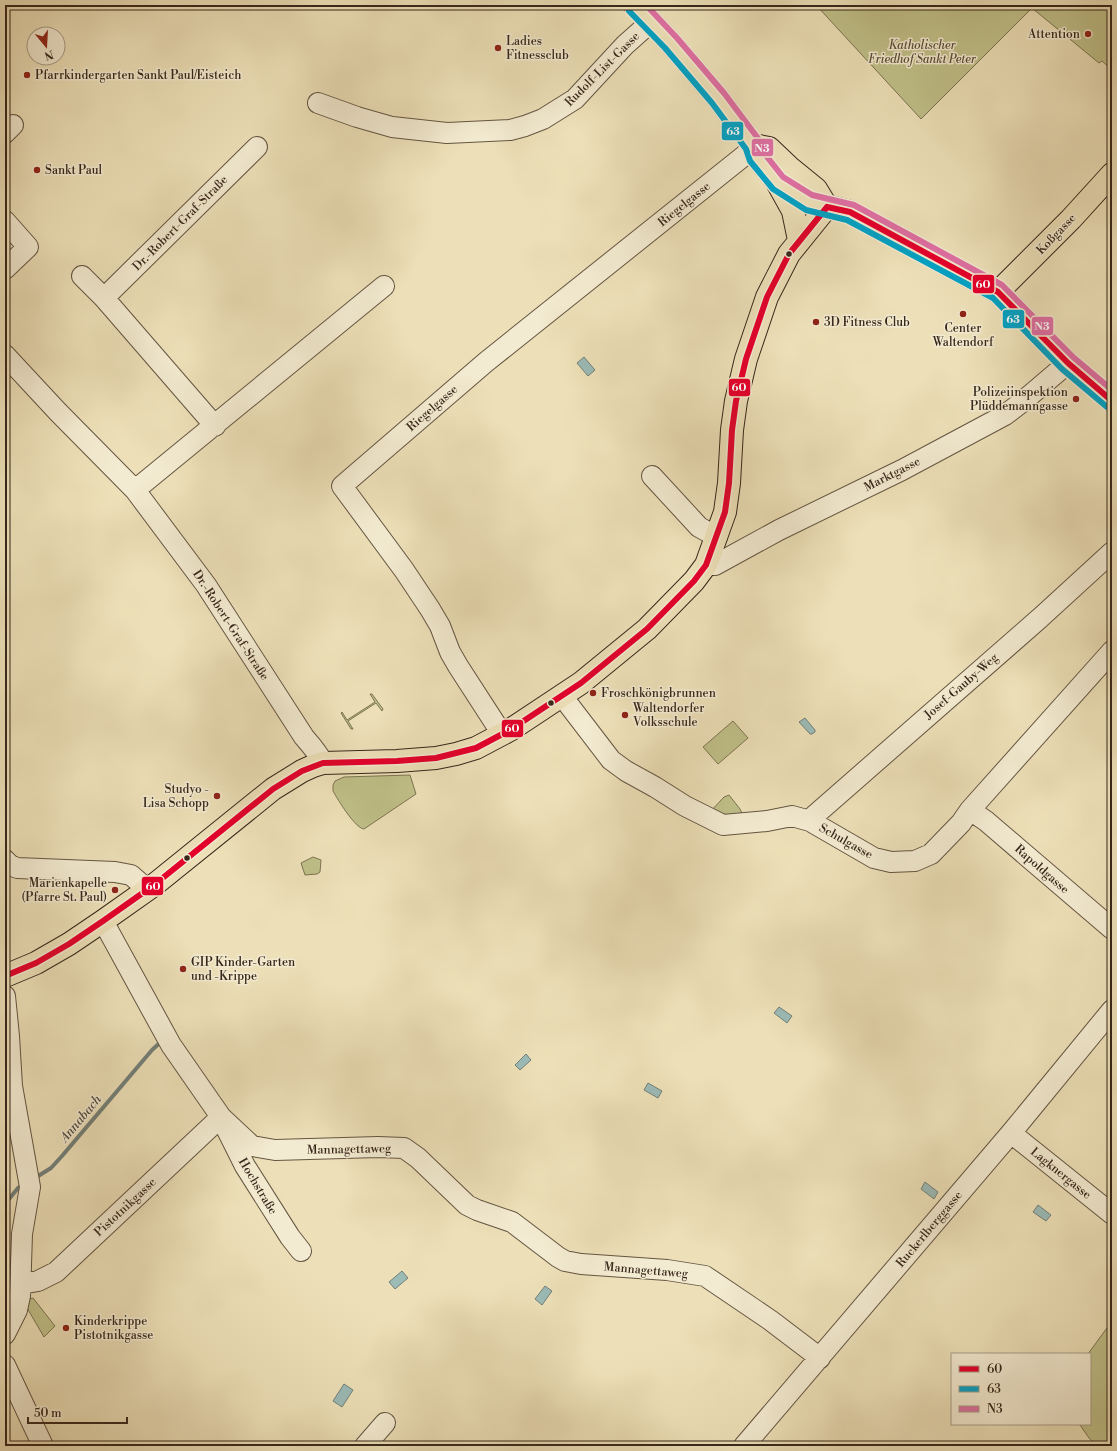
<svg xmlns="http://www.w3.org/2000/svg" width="1117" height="1451" font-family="'Libre Bodoni',serif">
<rect width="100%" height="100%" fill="#ede0b8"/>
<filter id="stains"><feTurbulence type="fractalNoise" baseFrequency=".005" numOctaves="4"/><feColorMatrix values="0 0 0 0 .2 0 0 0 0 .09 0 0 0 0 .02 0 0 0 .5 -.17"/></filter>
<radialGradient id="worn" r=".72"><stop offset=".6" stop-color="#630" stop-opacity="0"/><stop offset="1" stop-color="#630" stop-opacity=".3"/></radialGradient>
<path fill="#c0c089" stroke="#7c7452" d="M816,5h296v65l-10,-9 -3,2 -67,-55 -111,111z
M370,694h2l11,15 -1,2 -6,-8 -28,18 5,8h-2l-10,-16 1,-1 5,8 28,-18z
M733,721l15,17 -30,26 -15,-17z
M410,775l6,19 -52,35c-9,-1 -26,-29 -31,-38v-6l2,-4 9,-4z
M729,795l11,14 5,10 -36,-6 15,-16z
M313,857l8,3 -1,12 -3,2 -12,1 -4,-12z
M33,1298l22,28 -11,11 -21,-36z
M1112,1321v100l-3,7 -2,15 -12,1 -6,-6 -9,-13 -2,-1h12v-70h-2z"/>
<path fill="#9bbbb7" stroke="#738079" d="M584,357l11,13 -7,6 -11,-13z
M805,718l10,12v2l-3,2h-2l-11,-12z
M779,1007l13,9 -5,7 -13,-10z
M526,1054l5,6 -11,10 -5,-5z
M648,1083l14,8 -4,7 -14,-8z
M925,1182l13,10 -4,7 -13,-10z
M1038,1205l13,10 -5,6 -13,-9z
M402,1271l6,7 -13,11 -6,-7z
M545,1286l7,5 -10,14 -7,-6z
M344,1384l9,6 -11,17 -9,-6z"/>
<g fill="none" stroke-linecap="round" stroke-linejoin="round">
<path stroke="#738079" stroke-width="4" d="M35,1178l16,-10 11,-12 90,-106 11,-10
M5,1204l13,-16 6,-4"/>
<defs>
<path id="minor" d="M318,103l39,14 35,10 55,6 63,-3 15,-4 18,-7 32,-20 50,-54 27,-24
M5,133l8,-8
M5,221l23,26 -23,22
M82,276l22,22 111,128
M104,298l153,-151
M5,355l53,57 77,78 71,95 98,152c7,8 15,17 19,26
M652,476l47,51 18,10
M135,490l249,-204
M706,565h9l64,-35 123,-60 103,-55 17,-13 46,-39
M562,696l49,64 15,11 29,16 30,19 38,19 44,-4 25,-5 18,5 64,37 17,4 24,-1 16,-7 30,-31 9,-13 142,-159
M502,734l-44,-68 -8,-14 -10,-26 -10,-17 -26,-39 -62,-84 144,-124 254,-203 5,-4 8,-10
M970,810l16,11 126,108
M810,821l5,-6 225,-197 72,-66
M5,860l5,5 7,3 98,4 16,3 16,14
M103,921l68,124 50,72 31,29 23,4 103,-3 26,1 14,10 49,47 10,5 35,12 46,35 7,4 16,3 86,6 38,6 65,44 50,38
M5,996l4,40 3,50 18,101 -8,47 -2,62 -3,14 -12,24
M226,1128l19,38 45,71 11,14
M1011,1133l101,81
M21,1284l17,-3 18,-9 165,-155
M5,1365l38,81
M365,1446l20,-23
M744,1446l267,-313 101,-123"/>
<path id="major" d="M635,5l36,38 47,55 35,47 4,12 21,26 31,19 41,10 148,80 70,71 44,38
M753,145l16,3 20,19 27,22 11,18
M778,184l15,27 6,29
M998,292l73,-73 41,-45
M5,976l31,-13 33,-19 34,-23 51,-36 119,-96 29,-18 11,-5 10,-3 74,-2 39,-3 20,-4 20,-6 34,-18 71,-47 66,-54 47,-48 12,-16 19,-53 4,-29 3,-53 4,-29 10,-42 21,-62 22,-43 38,-47"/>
</defs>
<use href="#minor" stroke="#645542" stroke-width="22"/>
<use href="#major" stroke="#37271b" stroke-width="24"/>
<use href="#minor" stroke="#f3ebd1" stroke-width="20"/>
<use href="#major" stroke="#ede0b8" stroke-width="22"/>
<defs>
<path id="bus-1" d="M827,207l23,5 148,80 70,71 44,38
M5,976l31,-13 33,-19 34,-23 51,-36 119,-96 29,-18 21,-8 74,-2 39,-3 40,-10 34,-18 71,-47 66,-54 47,-48 12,-16 19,-53 4,-29 3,-53 4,-29 10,-42 21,-62 22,-43 38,-47"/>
<path id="bus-2" d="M629,11l36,37 47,55 34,46 4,12 23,28 33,21 41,10 146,78 69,71 45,38"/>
<path id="bus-3" d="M646,5l31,33 47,55 36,48 4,12 19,24 29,18 42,10 148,80 71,72 39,33"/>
</defs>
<use href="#bus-1" stroke="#f3ebd1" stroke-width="9"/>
<use href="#bus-2" stroke="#f3ebd1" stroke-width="9"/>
<use href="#bus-3" stroke="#f3ebd1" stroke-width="9"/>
<use href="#bus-1" stroke="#e4002b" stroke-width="6"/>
<use href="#bus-2" stroke="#03a2c5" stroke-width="6"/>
<use href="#bus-3" stroke="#de6fa2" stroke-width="6"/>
</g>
<g fill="#8f2418" stroke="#f3ebd1" stroke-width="1.5">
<circle cx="1088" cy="34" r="4"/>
<circle cx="498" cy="48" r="4"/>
<circle cx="27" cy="75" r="4"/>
<circle cx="37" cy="170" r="4"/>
<circle cx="963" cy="314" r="4"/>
<circle cx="816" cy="322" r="4"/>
<circle cx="1076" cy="399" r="4"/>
<circle cx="593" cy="693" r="4"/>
<circle cx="625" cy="715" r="4"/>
<circle cx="217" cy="796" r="4"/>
<circle cx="115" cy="890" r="4"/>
<circle cx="183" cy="969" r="4"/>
<circle cx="66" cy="1328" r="4"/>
</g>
<g fill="#37271b" stroke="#f3ebd1" stroke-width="1.5">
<circle cx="789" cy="254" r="3.5"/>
<circle cx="551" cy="703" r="3.5"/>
<circle cx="187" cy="858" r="3.5"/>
</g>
<g text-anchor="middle" stroke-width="3" stroke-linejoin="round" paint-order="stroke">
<g font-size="12" fill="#37271b" stroke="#f3ebd1" text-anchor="start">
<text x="1080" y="38" text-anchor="end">Attention</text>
<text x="506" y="45">Ladies<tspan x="506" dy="14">Fitnessclub</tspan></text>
<text x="35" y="79">Pfarrkindergarten Sankt Paul/Eisteich</text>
<text x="45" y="174">Sankt Paul</text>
<text x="824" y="326">3D Fitness Club</text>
<text x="963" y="332" text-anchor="middle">Center<tspan x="963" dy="14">Waltendorf</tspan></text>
<text x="1068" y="396" text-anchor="end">Polizeiinspektion<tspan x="1068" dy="14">Plüddemanngasse</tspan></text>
<text x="601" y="697">Froschkönigbrunnen</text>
<text x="633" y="712">Waltendorfer<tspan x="633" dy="14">Volksschule</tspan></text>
<text x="209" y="793" text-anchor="end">Studyo -<tspan x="209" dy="14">Lisa Schopp</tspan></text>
<text x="107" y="887" text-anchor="end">Marienkapelle<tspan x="107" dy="14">(Pfarre St. Paul)</tspan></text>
<text x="191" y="966">GIP Kinder-Garten<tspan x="191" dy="14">und -Krippe</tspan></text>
<text x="74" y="1325">Kinderkrippe<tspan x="74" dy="14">Pistotnikgasse</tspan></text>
</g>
<g font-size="12" font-style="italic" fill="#594d36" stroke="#f3ebd1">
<text x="922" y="49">Katholischer<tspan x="922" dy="14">Friedhof Sankt Peter</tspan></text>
</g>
<g font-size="12" fill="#37271b" stroke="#f3ebd1">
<text transform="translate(602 69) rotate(-45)" y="4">Rudolf-List-Gasse</text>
<text transform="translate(684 204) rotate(-39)" y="4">Riegelgasse</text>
<text transform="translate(180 223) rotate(-45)" y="4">Dr.-Robert-Graf-Straße</text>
<text transform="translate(1056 234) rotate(-46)" y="4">Koßgasse</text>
<text transform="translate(432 408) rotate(-41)" y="4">Riegelgasse</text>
<text transform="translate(892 474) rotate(-27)" y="4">Marktgasse</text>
<text transform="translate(231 625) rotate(57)" y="4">Dr.-Robert-Graf-Straße</text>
<text transform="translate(961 686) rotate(-41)" y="4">Josef-Gauby-Weg</text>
<text transform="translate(846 841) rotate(29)" y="4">Schulgasse</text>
<text transform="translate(1042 869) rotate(41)" y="4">Rapoldgasse</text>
<text transform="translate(349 1149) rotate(-1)" y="4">Mannagettaweg</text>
<text transform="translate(1061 1173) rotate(39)" y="4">Lagknergasse</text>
<text transform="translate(258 1186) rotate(59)" y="4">Hochstraße</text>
<text transform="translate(125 1207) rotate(-43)" y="4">Pistotnikgasse</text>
<text transform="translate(929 1229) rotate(-50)" y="4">Ruckerlberggasse</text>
<text transform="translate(646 1270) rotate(5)" y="4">Mannagettaweg</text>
</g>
<g font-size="13" font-style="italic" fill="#504c42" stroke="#f3ebd1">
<text transform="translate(80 1118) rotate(-50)" y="5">Annabach</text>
</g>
</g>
<g stroke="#f3ebd1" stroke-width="1.5">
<rect x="721" y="121" width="23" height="20" rx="4" fill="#03a2c5"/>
<rect x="751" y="138" width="23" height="19" rx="4" fill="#de6fa2"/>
<rect x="972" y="274" width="23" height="20" rx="4" fill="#e4002b"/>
<rect x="1002" y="309" width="23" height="20" rx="4" fill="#03a2c5"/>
<rect x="1031" y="316" width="23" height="20" rx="4" fill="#de6fa2"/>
<rect x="728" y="378" width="23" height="19" rx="4" fill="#e4002b"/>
<rect x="501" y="719" width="23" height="19" rx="4" fill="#e4002b"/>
<rect x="141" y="876" width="23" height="20" rx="4" fill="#e4002b"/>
</g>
<g font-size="11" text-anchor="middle" font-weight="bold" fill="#fff">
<text x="733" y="135">63</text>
<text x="762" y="152">N3</text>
<text x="983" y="288">60</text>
<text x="1013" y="323">63</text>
<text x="1042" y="330">N3</text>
<text x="739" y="391">60</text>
<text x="512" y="732">60</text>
<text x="153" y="890">60</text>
</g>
<rect width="1117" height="1451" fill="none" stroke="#ede0b8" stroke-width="20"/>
<rect x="6" y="6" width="1105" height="1439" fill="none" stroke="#37271b" stroke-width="2"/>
<rect x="10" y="10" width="1097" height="1431" fill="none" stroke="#37271b"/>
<rect x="951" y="1353" width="140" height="72" fill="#f3ebd1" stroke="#a89d88"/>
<rect x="959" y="1366" width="20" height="6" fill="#e4002b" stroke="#a89d88"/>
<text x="987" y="1373" font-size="12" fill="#37271b">60</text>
<rect x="959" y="1386" width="20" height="6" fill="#03a2c5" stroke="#a89d88"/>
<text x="987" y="1393" font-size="12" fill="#37271b">63</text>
<rect x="959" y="1406" width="20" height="6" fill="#de6fa2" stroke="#a89d88"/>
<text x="987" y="1413" font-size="12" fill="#37271b">N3</text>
<g transform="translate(46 46) rotate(162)"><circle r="19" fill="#f3ebd1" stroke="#a89d88"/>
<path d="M0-3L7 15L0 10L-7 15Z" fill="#8f2418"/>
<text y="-6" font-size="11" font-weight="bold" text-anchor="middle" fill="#37271b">N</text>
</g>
<path d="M28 1417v6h99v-6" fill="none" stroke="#37271b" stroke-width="2"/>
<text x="34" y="1417" font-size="12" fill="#37271b" stroke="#f3ebd1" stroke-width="3" paint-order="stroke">50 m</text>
<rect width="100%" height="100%" filter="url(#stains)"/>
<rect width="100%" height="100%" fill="url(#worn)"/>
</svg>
